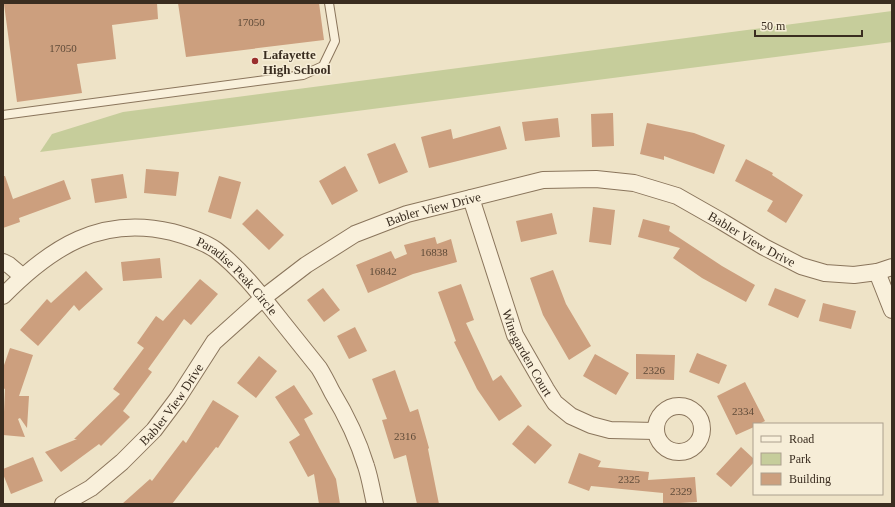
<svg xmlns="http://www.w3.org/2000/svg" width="895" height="507" font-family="'Times New Roman',serif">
<rect width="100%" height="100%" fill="#eee3c7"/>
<path fill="#c6cd9b" d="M892,11v31l-852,110 12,-18 71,-22z"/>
<path fill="#cc9f7e" d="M13,3h144l1,16 -46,6 4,34 -39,5 5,29 -65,9 -13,-98z
M178,3h141l5,37 -138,17z
M613,113l1,33 -22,1 -1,-33z
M558,118l2,19 -35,4 -3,-19z
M647,123l47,10 31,12 -11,29 -50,-18v4l-24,-6z
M500,126l7,23 -78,19 -8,-31 30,-8 2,10z
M395,143l13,29 -29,12 -12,-30z
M746,159l27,14 -1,2 31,20 -17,28 -19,-12 6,-10 -38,-20z
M345,166l13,25 -26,14 -13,-24z
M146,169l33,3 -3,24 -32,-3z
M123,174l4,24 -32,5 -4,-24z
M3,176h2l8,23 51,-19 7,19 -52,19 1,4 -17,6z
M219,176l22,6 -10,37 -23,-7z
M593,207l22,3 -4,35 -22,-3z
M257,209l27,26 -15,15 -27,-26z
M552,213l5,21 -36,8 -5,-21z
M643,219l27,7 -1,5 53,35 33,19 -9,17 -44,-24 -29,-20 7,-10 -42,-11z
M435,237l2,7 14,-5 6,23 -44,12 -45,19 -12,-28 35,-14 4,8 12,-5 -3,-9z
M160,258l2,20 -39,3 -2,-19z
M553,270l13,34 25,42 -22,14 -26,-45 -13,-37z
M86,271l17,18 -24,22 -5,-6 -36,41 -18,-16 27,-31 4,4z
M200,279l18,15 -27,31 -7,-6 -36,50 4,3 -29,39 7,6 -29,29 -2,-2 -38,28 -16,-20 32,-13h-3l46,-45 -7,-5 31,-41 -7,-5 19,-27 7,5z
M461,284l13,36 -8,3 27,58 8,-6 21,31 -23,15 -22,-32 -23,-47 2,-1 -18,-49z
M323,288l17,22 -16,12 -17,-22z
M775,288l31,12 -8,18 -30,-13z
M823,303l33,8 -5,18 -32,-8z
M355,327l12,24 -18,8 -12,-23z
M10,348l23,7 -14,41h10l-2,32 -7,-10 -2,1 7,18 -22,-2 2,-46 -2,-1v-20z
M697,353l30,12 -8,19 -30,-12z
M595,354l34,19 -13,22 -33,-19z
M636,354l39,1 -1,25 -38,-1z
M259,356l18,15 -21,27 -19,-15z
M395,370l15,42 8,-3 11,39 -1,1 11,55h-22l-11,-49 -12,4 -12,-39 5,-1 -15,-40z
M745,382l20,39 -6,3h-5v3l-18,8 -19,-39z
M294,385l19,29 -9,5 32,60 4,25h-21l-5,-30 -6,3 -19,-35 11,-7 -25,-38z
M213,400l26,16 -21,32 -2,-1 -44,57h-50l28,-25 2,2 31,-41 3,3z
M528,425l24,20 -17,19 -23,-20z
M741,447l13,12v3l-23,25 -15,-13z
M579,453l22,8 -3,6 51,5 -1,8 47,-3 2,25 -34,2v-11l-72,-7 -2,5 -21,-8z
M33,457l10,24 -32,13 -8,-20v-5z"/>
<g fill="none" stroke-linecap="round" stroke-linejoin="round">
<defs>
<path id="service" d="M3,115l300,-40 20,-9 12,-25 -6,-38"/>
<g id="minor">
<path id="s1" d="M471,198l44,137 31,54 9,14 16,13 20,9 19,5 45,1"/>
<path d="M3,262l6,3 13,11"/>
<path d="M877,272l15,38"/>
<path id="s2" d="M3,296c48,-49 98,-81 169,-64 15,4 31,9 44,18 26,20 47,48 67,73 12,15 24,30 36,45 5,8 9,16 13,24 14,23 26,48 34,74 4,12 6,25 9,38"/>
<circle cx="679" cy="429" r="23"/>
<path id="s3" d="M63,504l28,-16 31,-26 32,-32 24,-32 36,-56 49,-44 43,-33 49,-31 52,-20 136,-34 53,-1 38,4 43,13 44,25 43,26 37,19 24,7 29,2 23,-3 15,-5"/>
</g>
</defs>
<use href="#service" stroke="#8a755c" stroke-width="10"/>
<use href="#minor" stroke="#8a755c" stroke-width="18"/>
<use href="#service" stroke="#f9f0db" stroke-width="8"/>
<use href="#minor" stroke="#f9f0db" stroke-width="16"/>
</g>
<circle fill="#992e2d" stroke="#f6edd7" stroke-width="1.5" cx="255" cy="61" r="4"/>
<g text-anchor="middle" stroke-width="3" stroke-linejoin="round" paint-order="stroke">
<g font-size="11" fill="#5e4a38">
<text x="251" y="26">17050</text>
<text x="63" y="52">17050</text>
<text x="434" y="256">16838</text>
<text x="383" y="275">16842</text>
<text x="654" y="374">2326</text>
<text x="743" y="415">2334</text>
<text x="405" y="440">2316</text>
<text x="629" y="483">2325</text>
<text x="681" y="495">2329</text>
</g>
<g font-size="13" font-weight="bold" fill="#3a2d20" stroke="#f6edd7" text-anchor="start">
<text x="263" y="59">Lafayette<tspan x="263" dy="15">High School</tspan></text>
</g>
<g font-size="13" fill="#3a2d20" stroke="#f6edd7">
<text dy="5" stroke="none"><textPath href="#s3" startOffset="485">Babler View Drive</textPath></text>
<text dy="5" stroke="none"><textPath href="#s3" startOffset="821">Babler View Drive</textPath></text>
<text dy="5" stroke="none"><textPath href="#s2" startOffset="271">Paradise Peak Circle</textPath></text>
<text dy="5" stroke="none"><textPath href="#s1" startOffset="165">Winegarden Court</textPath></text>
<text dy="5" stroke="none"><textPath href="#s3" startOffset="149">Babler View Drive</textPath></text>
</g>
</g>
<rect width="895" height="507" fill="none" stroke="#3a2d20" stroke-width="8"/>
<rect x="753" y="423" width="130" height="72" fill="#f6edd7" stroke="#aba08e"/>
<rect x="761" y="436" width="20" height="6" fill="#f9f0db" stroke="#aba08e"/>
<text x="789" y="443" font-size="12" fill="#3a2d20">Road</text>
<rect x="761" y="453" width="20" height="12" fill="#c6cd9b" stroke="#aba08e"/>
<text x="789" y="463" font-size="12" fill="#3a2d20">Park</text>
<rect x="761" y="473" width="20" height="12" fill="#cc9f7e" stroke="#aba08e"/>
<text x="789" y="483" font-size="12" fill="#3a2d20">Building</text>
<path d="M755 30v6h107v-6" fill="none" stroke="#3a2d20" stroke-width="2"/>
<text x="761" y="30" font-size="12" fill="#3a2d20" stroke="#f6edd7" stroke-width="3" paint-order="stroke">50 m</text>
</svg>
